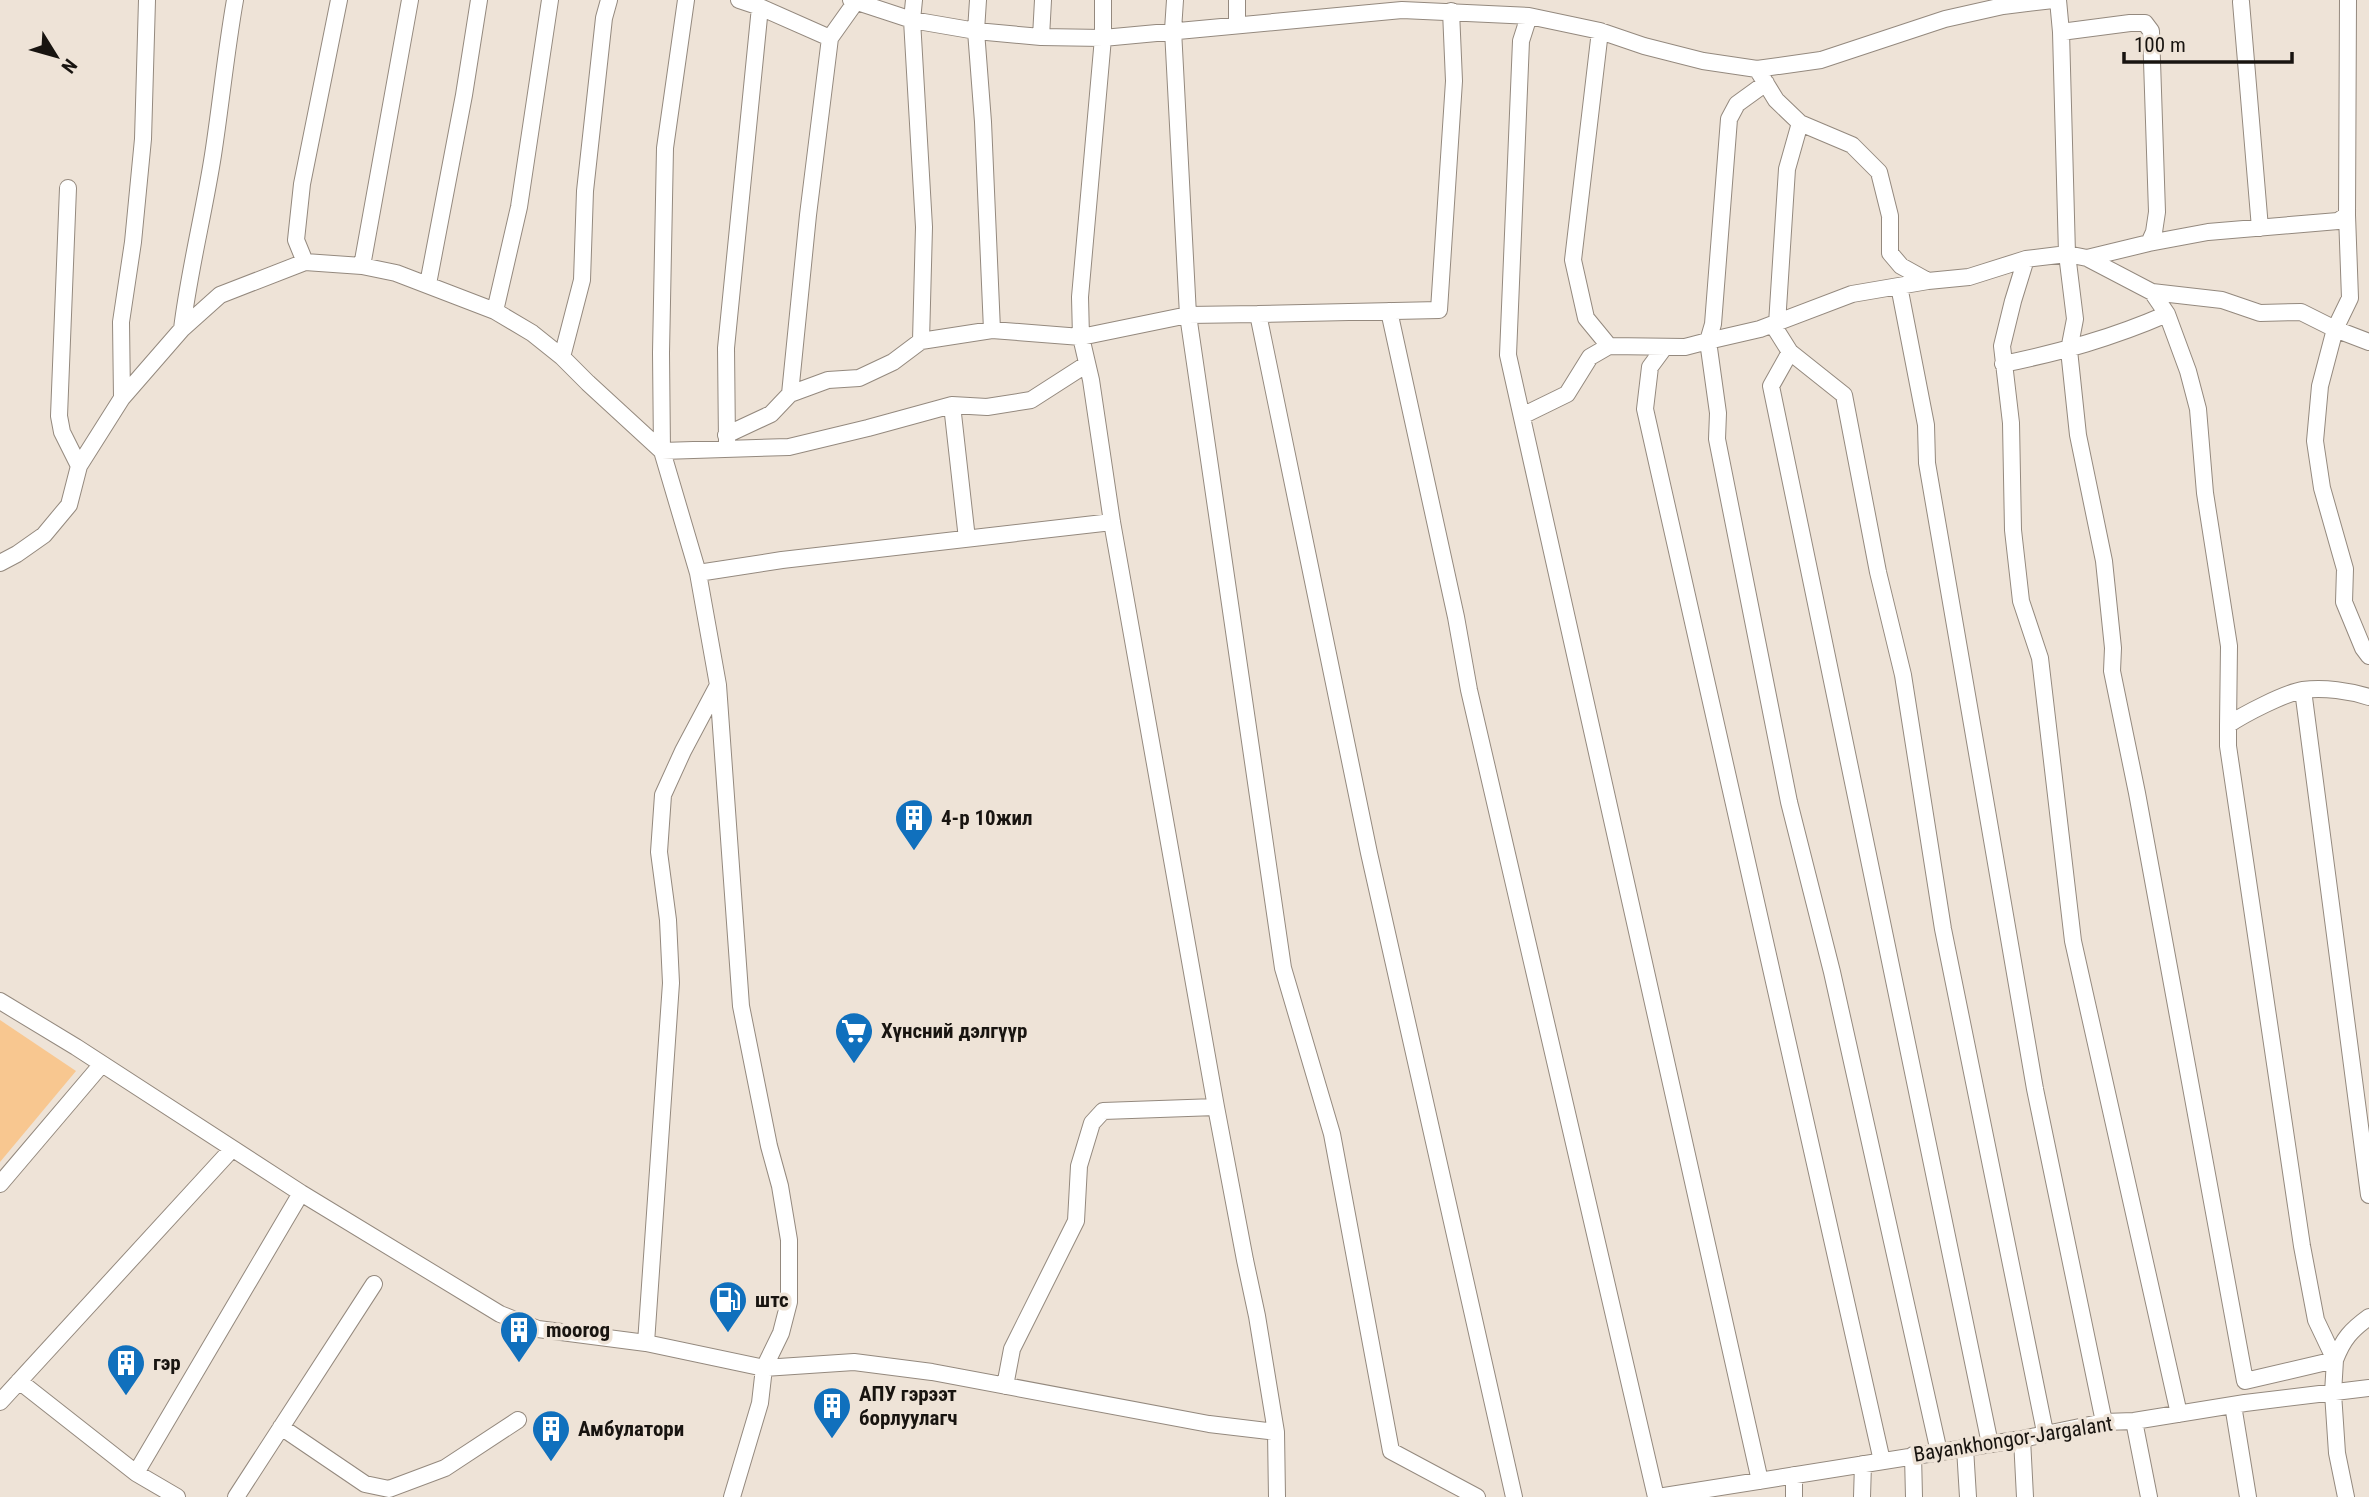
<svg xmlns="http://www.w3.org/2000/svg" width="2369" height="1497" font-family="'Roboto Condensed',sans-serif">
<rect width="100%" height="100%" fill="#eee3d7"/>
<path fill="#f8c790" d="M0,1020l76,51 -76,91z"/>
<g fill="none" stroke-linecap="round" stroke-linejoin="round">
<defs>
<path id="minor" d="M686,0l-21,148 -4,205 1,98 36,122 20,112 23,321 28,140 11,40 9,54v62l-8,31 -17,35
M851,0l61,20 64,11 65,6 62,1 299,-28 127,6 71,15 44,15 59,15 54,8 64,-9 124,-41 58,-13 50,-6
M914,0l-2,20 12,207 -3,114
M1103,0v38l-23,259 1,40 10,43 21,142 104,585 29,153 12,56 19,116 1,65
M1175,0l-2,30 15,285 95,653 49,166 59,317 86,46
M2058,0l3,32 6,222 8,65 -6,31 9,85 26,126 9,87 -1,23 25,122 108,588 90,-21c8,-21 16,-30 34,-43
M2241,2l19,226
M760,7l70,31
M1529,16l-8,25 -13,314 252,1126
M1237,25v-25
M1600,31l-27,229 13,58 23,28
M2061,32l69,-9h15l6,8 6,181 -3,20 -5,11 -62,15
M1041,37l2,-37
M1757,69l19,31 24,23 52,22 27,27 11,44v37l11,13 27,15 41,-4 57,-18 41,-5 20,4 65,34 70,8 38,13 41,-1 34,17 34,13
M68,188l-9,228 3,16 17,34
M2347,215l3,83 -15,31 -15,57 -5,55 7,47 23,81 -1,33 19,46 6,8
M2149,243l59,-11 130,-11 9,-6 1,-215
M2026,259l-13,42 -11,45 9,77 2,107 8,71 19,57 33,283 106,473
M305,262l-9,-22 6,-56 37,-184
M362,266l48,-266
M1928,281l-76,13 -92,35 -52,12 10,72 -1,26 72,363 43,170 107,480
M428,284l36,-189 15,-95
M1899,286l27,139 1,38 108,626 69,333
M2152,292l15,22 21,57 10,38 7,84 24,153 -1,79
M495,311l24,-104 31,-207
M1389,311l67,306 13,73 187,807
M1258,314l181,-4 15,-229 -3,-70
M1777,324l10,-155 13,-46
M1773,325l17,27 54,43 34,177 25,103 40,254 102,503
M182,329c7,-58 22,-116 31,-174 8,-52 13,-104 22,-155
M992,330l89,7 107,-22 70,-1 111,539 145,644
M1664,348l-14,19 -5,42 237,1052
M1790,352l-19,34 219,1058
M562,357l20,-77 3,-89 19,-173 5,-18
M2003,364c58,-12 109,-26 164,-50
M790,394l38,-14 31,-2 34,-16 28,-21 71,-11 -9,-208 -7,-91 2,-31
M122,398l-1,-76 12,-80 10,-103 4,-139
M952,405l15,134
M1522,416l45,-22 23,-37 19,-11 76,1 23,-6 5,-17 16,-205 8,-15 29,-21
M726,435l45,-21 19,-20 18,-179 22,-177 27,-38
M727,443l-1,-95 34,-341 -21,-7
M0,563l17,-9 27,-19 25,-30 10,-39 43,-68 60,-69 38,-34 85,-33 57,4 34,7 99,38 37,22 30,24 26,26 74,68 127,-4 79,-19 84,-23 35,2 44,-7 56,-36
M698,573l84,-13 330,-38
M2303,690l66,505
M0,1001l76,46 225,146 199,121 38,15 108,14 118,25 -4,35 -28,94
M0,1184l102,-120
M646,1343l25,-360 -3,-63 -9,-68 4,-57 20,-44 34,-64
M764,1368l90,-6 78,10 277,52 67,8
M19,1381l117,92 41,24
M1005,1386l7,-37 64,-128 3,-55 13,-43 11,-12 113,-4
M0,1402l232,-253
M2233,1405l15,92
M2134,1421l15,76
M281,1427l84,57 24,5 56,-21 73,-48
M2022,1439l3,58
M1965,1448l3,49
M1913,1455l1,42
M136,1473l165,-280
M236,1497l138,-213
M1658,1497l364,-58 82,-17 30,-1 111,-18 124,-15
M1794,1497v-22
M1862,1497l1,-33
M2346,1497l-9,-44 -4,-60 2,-33 -19,-40 -14,-74 -74,-500v-21c16,-11 57,-32 75,-35 21,-3 47,1 66,7"/>
</defs>
<use href="#minor" stroke="#94897e" stroke-width="18"/>
<use href="#minor" stroke="#fff" stroke-width="16"/>
</g>
<defs>
<symbol id="building-pin" viewBox="-11 -11 22 30"><path d="M0 17L-7.5 6A9.5 9.5 0 1 1 7.5 6Z" fill="#1070bd" stroke="#eee3d7"/><path d="M-4-6H4V6H1V3H-1V6H-4ZM-2.5-4.3h1.7v1.8h-1.7ZM.8-4.3h1.7v1.8H.8ZM-2.5-1h1.7V.8h-1.7ZM.8-1h1.7V.8H.8Z" fill="#fff"/></symbol>
<symbol id="supermarket-pin" viewBox="-11 -11 22 30"><path d="M0 17L-7.5 6A9.5 9.5 0 1 1 7.5 6Z" fill="#1070bd" stroke="#eee3d7"/><path d="M-6-5.5h2.5l.6 2H6L4.5 2H-2.5L-4.4-4H-6ZM-1.5 3.2a1.3 1.3 0 1 0 .1 0ZM3 3.2a1.3 1.3 0 1 0 .1 0Z" fill="#fff"/></symbol>
<symbol id="fuel-pin" viewBox="-11 -11 22 30"><path d="M0 17L-7.5 6A9.5 9.5 0 1 1 7.5 6Z" fill="#1070bd" stroke="#eee3d7"/><path d="M-5.5-6h7V0h2V4h1.3V-2.5L3-4.5l.8-.8L6-3V5H2.5V1h-1V6h-7ZM-4.2-4.7v3.2H.2V-4.7Z" fill="#fff"/></symbol>
</defs>
<g fill-rule="evenodd">
<use href="#building-pin" x="892" y="796" width="44" height="60"/>
<use href="#supermarket-pin" x="832" y="1009" width="44" height="60"/>
<use href="#fuel-pin" x="706" y="1278" width="44" height="60"/>
<use href="#building-pin" x="497" y="1308" width="44" height="60"/>
<use href="#building-pin" x="104" y="1341" width="44" height="60"/>
<use href="#building-pin" x="810" y="1384" width="44" height="60"/>
<use href="#building-pin" x="529" y="1407" width="44" height="60"/>
</g>
<g text-anchor="middle" stroke-width="7" stroke-linejoin="round" paint-order="stroke">
<g font-size="21" font-weight="bold" fill="#181410" stroke="#eee3d7" text-anchor="start">
<text x="941" y="825">4-р 10жил</text>
<text x="881" y="1038">Хүнсний дэлгүүр</text>
<text x="755" y="1307">штс</text>
<text x="546" y="1337">moorog</text>
<text x="153" y="1370">гэр</text>
<text x="859" y="1401">АПУ гэрээт<tspan x="859" dy="24">борлуулагч</tspan></text>
<text x="578" y="1436">Амбулатори</text>
</g>
<g font-size="21" fill="#181410" stroke="#eee3d7">
<text transform="translate(2013 1439) rotate(-9)" y="7">Bayankhongor-Jargalant</text>
</g>
</g>
<g transform="translate(56 56) rotate(127)" stroke="#eee3d7" stroke-width="5" paint-order="stroke">
<path d="M0-5L12 26L0 18L-12 26Z" fill="#181410"/>
<text y="-10" font-size="19" font-weight="bold" text-anchor="middle" fill="#181410">N</text>
</g>
<path d="M2124 52v10h168v-10" fill="none" stroke="#181410" stroke-width="3.5"/>
<text x="2134" y="52" font-size="21" fill="#181410" stroke="#eee3d7" stroke-width="5" paint-order="stroke">100 m</text>
</svg>
